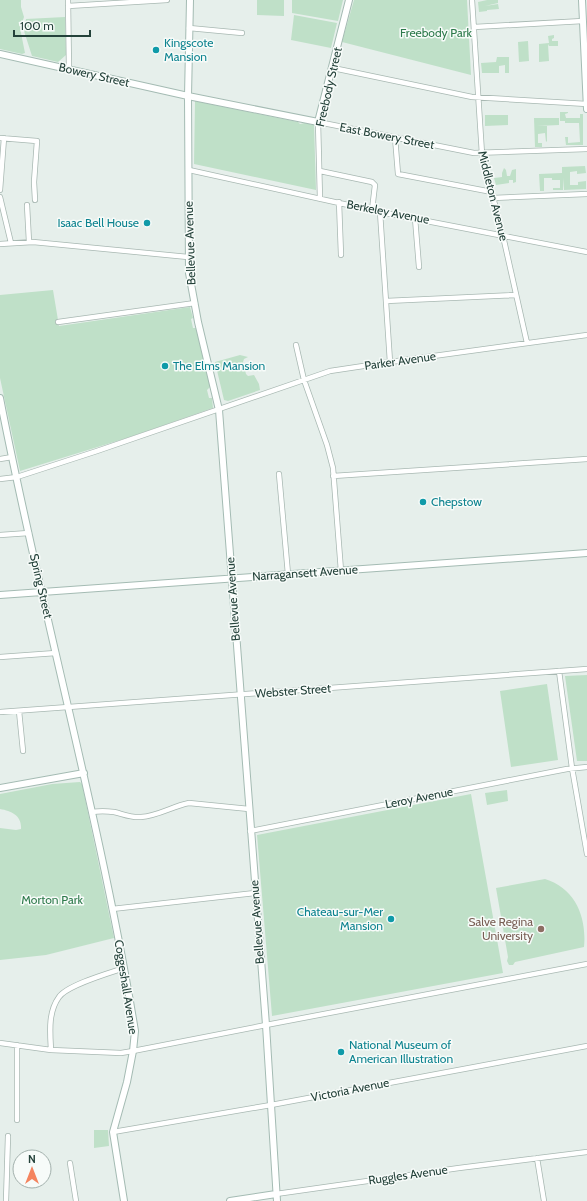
<svg xmlns="http://www.w3.org/2000/svg" width="587" height="1201" font-family="Cabin,sans-serif">
<rect width="100%" height="100%" fill="#e6efeb"/>
<path fill="#bfe0c8" d="M0,0h21v7l3,10 -3,9v7l4,20 -3,1 -22,-5z
M257,0h27v16l-27,-1z
M292,0h51l-5,21 -46,-8z
M354,0h113l4,75 -129,-33z
M487,0h11v3l-13,3 13,-2 1,5 -12,1v1l-8,1 -1,-10z
M294,15l43,8 -6,25 -40,-8z
M65,17l1,38 -8,7 -26,-6 -8,-25 2,-12z
M554,35v3l-2,1v2h6v5h-9l-1,-2 1,17 -10,1v-18l10,-1 -1,-7z
M528,41l1,20 -10,1 -1,-20z
M497,57h12v16h-4v-8l-6,1v7h-17l-1,-10 15,-1z
M195,101l103,21 2,2 5,-1 9,2 2,65 -122,-26z
M560,112h8v1l-3,1 1,4h14v-4h3v31h-17l-1,-8h3v6l12,-1 -1,-19h-14v-2h-5z
M485,115h23v10l-23,1z
M534,118h25v7l-22,1h10v15l-1,1 -1,-9 -7,1v9h4v4h-7z
M585,166l1,7 -9,1v-3l-7,1v13h8v-3l8,-1v8l-22,1 -1,-12v12h-10v-2h7v-8h-8v-2h-8v13h-4l-1,-17 23,-1v-6z
M504,168l2,2 1,6h3l2,-6 4,-1v13l-3,1v-3h-4v3l-13,2 -2,-7 8,-1v-4z
M53,290l6,36 131,-19 3,11 -2,1 2,9h3l14,59 -3,3 2,8h3l1,10 -83,29 -110,34 -20,-93v-83z
M240,355l8,2 -4,2 -1,3 3,12 2,2 6,-1 5,9 1,6 -32,11 -4,-1 -9,-38z
M587,675v86h-10l-12,-85z
M547,684l11,76 -47,7 -11,-76z
M80,782l2,2 32,154 -68,17 -46,5v-132l16,2 5,-1c1,-13 -9,-18 -21,-20v-15l52,-10z
M507,790l1,11 -21,4 -2,-12z
M471,794l32,179 -231,43 -15,-181z
M545,879c30,9 42,38 39,68l-69,15 -2,3h-4l-2,-4 1,-4 -12,-69z
M94,1130h14l1,16 -15,2z"/>
<g fill="none" stroke-linecap="round" stroke-linejoin="round">
<defs>
<path id="street" d="M68,0l1,69
M472,0l10,154 21,82 24,107
M68,6l99,-6
M474,27l109,-6
M189,28l53,5
M333,68l139,29 115,7
M395,137l3,37 94,18
M0,138l37,3 -3,41 1,18
M189,170l191,42 207,40
M320,171l52,11 3,3 -3,25
M0,190l4,-52
M0,197l11,46
M493,198l94,-4
M320,199l-2,-77 156,31 113,-4
M339,202l2,53
M27,205l2,37
M380,212l10,150
M415,218l4,49
M0,244l33,-2 155,15
M386,301l130,-6
M58,322l137,-19
M296,345l8,35 23,65 6,23 8,103
M0,459l12,-2
M279,474l9,100
M333,476l254,-17
M0,479l17,-2 80,-26 233,-80 60,-9 197,-27
M0,535l29,-2
M0,657l56,-4
M559,671l13,97 15,86
M19,711l4,40
M0,712l587,-43
M92,812c7,-1 14,-1 22,0 9,2 17,6 27,5 17,-1 32,-11 48,-14l60,6
M250,831l317,-62 20,-2
M112,909l143,-16
M0,1043l51,7 70,3 12,-2 133,-26 321,-61
M51,1050c-1,-18 -3,-38 8,-53 8,-12 50,-24 65,-29
M17,1120v-75
M113,1132l158,-27 316,-59
M537,1158l7,43
M70,1163l6,38
M276,1194l183,-26 128,-16
M6,1201l2,-65"/>
<path id="secondary" d="M190,0l-2,96 1,177 9,49 21,88 47,615 11,176
M582,0l5,109
M0,54l188,42 130,26 31,-122
M0,398c41,212 100,420 135,633l-2,20 -6,31 -14,50 11,69
M0,595l587,-42
M0,788l84,-15
M230,1201l46,-7"/>
</defs>
<use href="#street" stroke="#a8b8b2" stroke-width="6"/>
<use href="#secondary" stroke="#a4bbb3" stroke-width="8"/>
<use href="#street" stroke="#fff" stroke-width="4.5"/>
<use href="#secondary" stroke="#fff" stroke-width="6"/>
</g>
<g fill="#0f9aa8" stroke="#f7fbf9" stroke-width="1.5">
<circle cx="156" cy="50" r="4"/>
<circle cx="147" cy="223" r="4"/>
<circle cx="165" cy="366" r="4"/>
<circle cx="423" cy="502" r="4"/>
<circle cx="391" cy="919" r="4"/>
<circle cx="341" cy="1052" r="4"/>
</g>
<circle fill="#8d6e63" stroke="#f7fbf9" stroke-width="1.5" cx="541" cy="929" r="4"/>
<g text-anchor="middle" stroke-width="3" stroke-linejoin="round" paint-order="stroke">
<g font-size="12" fill="#2d7a4b" stroke="#f7fbf9">
<text x="436" y="37">Freebody Park</text>
<text x="52" y="904">Morton Park</text>
</g>
<g font-size="12" fill="#0d838f" stroke="#f7fbf9" text-anchor="start">
<text x="164" y="47">Kingscote<tspan x="164" dy="14">Mansion</tspan></text>
<text x="139" y="227" text-anchor="end">Isaac Bell House</text>
<text x="173" y="370">The Elms Mansion</text>
<text x="431" y="506">Chepstow</text>
<text x="383" y="916" text-anchor="end">Chateau-sur-Mer<tspan x="383" dy="14">Mansion</tspan></text>
<text x="349" y="1049">National Museum of<tspan x="349" dy="14">American Illustration</tspan></text>
</g>
<g font-size="12" fill="#24423a" stroke="#f7fbf9">
<text transform="translate(94 75) rotate(13)" y="4">Bowery Street</text>
<text transform="translate(329 87) rotate(-77)" y="4">Freebody Street</text>
<text transform="translate(387 136) rotate(11)" y="4">East Bowery Street</text>
<text transform="translate(493 196) rotate(76)" y="4">Middleton Avenue</text>
<text transform="translate(388 212) rotate(11)" y="4">Berkeley Avenue</text>
<text transform="translate(190 243) rotate(-92)" y="4">Bellevue Avenue</text>
<text transform="translate(400 361) rotate(-8)" y="4">Parker Avenue</text>
<text transform="translate(305 573) rotate(-4)" y="4">Narragansett Avenue</text>
<text transform="translate(41 586) rotate(77)" y="4">Spring Street</text>
<text transform="translate(233 599) rotate(-94)" y="4">Bellevue Avenue</text>
<text transform="translate(293 691) rotate(-4)" y="4">Webster Street</text>
<text transform="translate(419 798) rotate(-11)" y="4">Leroy Avenue</text>
<text transform="translate(257 922) rotate(-94)" y="4">Bellevue Avenue</text>
<text transform="translate(126 987) rotate(81)" y="4">Coggeshall Avenue</text>
<text transform="translate(350 1090) rotate(-11)" y="4">Victoria Avenue</text>
<text transform="translate(408 1175) rotate(-8)" y="4">Ruggles Avenue</text>
</g>
<g font-size="12" fill="#785e54" stroke="#f7fbf9" text-anchor="end">
<text x="533" y="926">Salve Regina<tspan x="533" dy="14">University</tspan></text>
</g>
</g>
<g transform="translate(32 1169)"><circle r="19" fill="#f7fbf9" stroke="#a3b1ad"/>
<path d="M0-3L7 15L0 10L-7 15Z" fill="#f4845f"/>
<text y="-6" font-size="11" font-weight="bold" text-anchor="middle" fill="#24423a">N</text>
</g>
<path d="M14 30v6h76v-6" fill="none" stroke="#24423a" stroke-width="2"/>
<text x="20" y="30" font-size="12" fill="#24423a" stroke="#f7fbf9" stroke-width="3" paint-order="stroke">100 m</text>
</svg>
